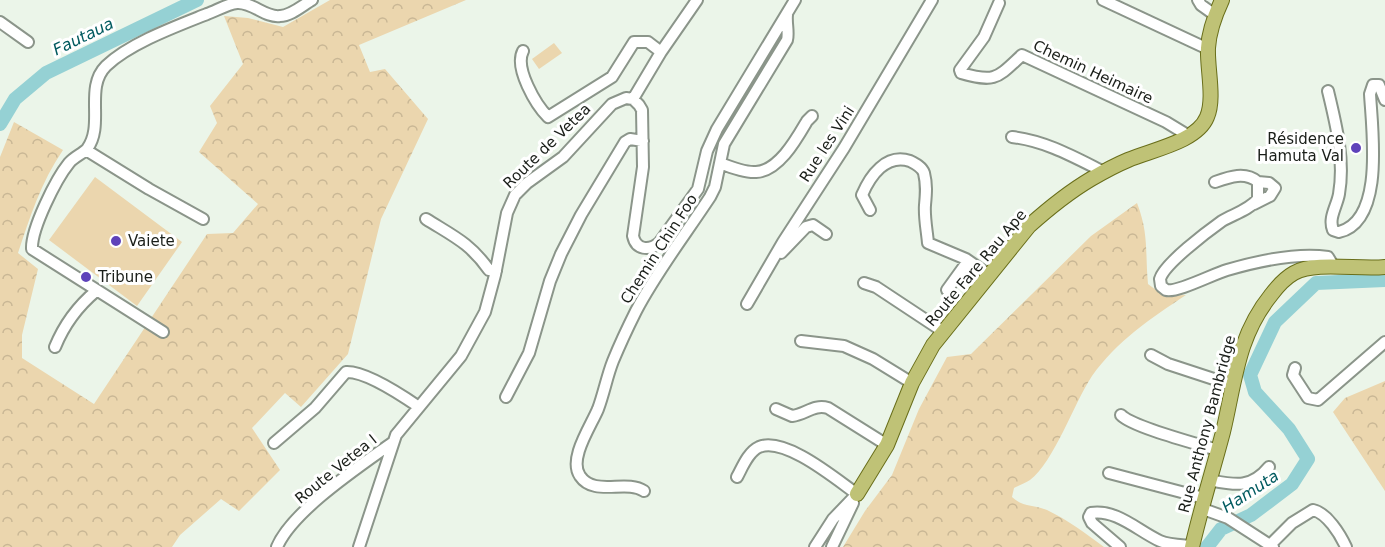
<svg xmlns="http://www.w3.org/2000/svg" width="1385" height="547" font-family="'DejaVu Sans',sans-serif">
<defs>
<pattern id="forest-crowns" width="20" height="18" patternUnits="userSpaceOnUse" patternTransform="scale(1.5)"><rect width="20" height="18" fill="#ebd6ae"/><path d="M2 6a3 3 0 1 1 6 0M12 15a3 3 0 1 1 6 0" fill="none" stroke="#c9b795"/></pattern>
</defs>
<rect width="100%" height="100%" fill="#ebf5e9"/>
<path fill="url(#forest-crowns)" d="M330,0h136l-107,45 11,27 15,-3 43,50 -47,100 -33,135 -47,53 -16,-14 -33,35 28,42 -41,41 -18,-12 -41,36 -8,12h-172v-390l14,-35 49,28c-22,32 -33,67 -45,103l20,16 -16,66v23l72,46 113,-170 26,-1 25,-29 -59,-52 18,-29 -7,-17 33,-42 -19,-48 24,2 35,9z
M1137,203c12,31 8,49 11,81l16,12 22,-1c-35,23 -69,46 -94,81 -18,27 -38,86 -62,104 -4,3 -11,5 -16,8l-2,9c12,11 21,7 35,13 21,10 38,23 57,37h-261l22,-36 27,-36 27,-66 28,-52 24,-3 120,-118z
M1385,381v110l-52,-79 12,-14z"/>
<path fill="#ebd6ae" d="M554,43l8,10 -23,16 -7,-10z
M95,177l87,65 -45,64 -88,-66z"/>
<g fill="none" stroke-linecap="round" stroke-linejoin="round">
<path stroke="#95d1d4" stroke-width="14" d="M0,124l15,-25 31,-26 151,-73
M1207,547l14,-18 30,-14 41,-31 16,-25 -19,-30 -34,-37 -5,-17 25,-53 41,-39 69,-3"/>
<defs>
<path id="minor" d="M1103,0l105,49
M1198,0l3,5 14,10
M999,3l-15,34 -24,33 1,3c35,10 36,5 61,-18l144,67 23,14
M0,22l28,20
M523,51c-9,17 13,54 25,66l64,-40 22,-35h14l13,10
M1328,91c8,33 17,69 11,103 -2,12 -11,24 -6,36l6,2c46,-11 33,-102 31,-138l3,-9h6l6,15
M633,99l28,-47 36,-52
M1012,137c34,4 62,20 92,35
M86,150l63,39 54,30
M720,163c10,4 25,10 36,9 23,-1 41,-34 51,-51l5,-5
M1215,182c14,-5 30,-11 43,0v17c-9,11 -24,15 -36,22 -14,10 -58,43 -62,58l1,7 5,4c11,3 47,-16 61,-20 31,-9 69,-18 101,-13l6,10
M1254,204l16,-8 5,-8 -6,-5 -11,-1
M870,210l-8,-15c8,-19 24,-42 48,-34 6,3 12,6 14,12 3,12 2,21 1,32 -1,12 2,26 3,38l38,16 23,16
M426,219c27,17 44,24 63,51l7,1
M781,253l25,-26 7,-2 13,9
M864,283l12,4 68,45
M947,290l21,-29
M747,304l36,-62 61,-94 88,-148
M163,332l-131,-83c-1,-20 24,-70 37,-86 5,-6 13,-9 18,-14 18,-24 -3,-61 19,-83 24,-23 71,-40 101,-52 9,-3 20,-10 30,-11 16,-1 28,15 43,13 11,0 23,-11 32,-16
M801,341l43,5 29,13 39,24
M55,347c9,-22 23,-41 41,-56
M1151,355l17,9 64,21
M1295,368l-2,7 15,23 10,2 67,-58
M506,397l23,-44 21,-72 11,-27 20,-39 44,-73 5,-3 13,2
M776,409l16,7c14,-2 22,-12 36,-8l59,37
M1121,415c11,12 77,29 96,35
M274,443l41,-35 31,-36c19,-1 57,24 73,35
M1109,473l95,25
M737,477c5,-9 11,-25 22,-30 26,-11 78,33 98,47
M1209,480c26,5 42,9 60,-13
M644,491c-18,-12 -50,6 -64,-15 -12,-17 11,-50 18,-67 6,-16 9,-33 15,-48 7,-17 15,-34 23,-50 21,-40 49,-76 74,-114l5,-10 9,-43 63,-104c2,-7 -1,-17 0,-25
M1203,509l25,9 45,29
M1270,545l22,-22 21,-13c14,3 27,24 33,37
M277,547c15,-36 83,-81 115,-104
M359,547l37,-112 65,-79 24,-44 10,-37 12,-62 8,-18 12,-12 36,-26 49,-53 14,-6 7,1 6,6 3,5 1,57 -10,69c3,14 16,15 26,7l39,-54 9,-38 10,-22 78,-129
M815,547l18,-28 24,-25
M832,547l21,-44
M1120,547l-28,-24 -3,-6 2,-4c26,-4 47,18 69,28 9,4 22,4 32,5"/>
<path id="major" d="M857,494l30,-49 25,-62 21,-38 96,-119c19,-17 40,-34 62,-47 12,-7 25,-14 37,-19 23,-10 69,-18 79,-43 8,-18 0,-49 1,-69 1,-17 7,-33 14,-48
M1192,547c9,-39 21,-77 31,-115 12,-50 14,-95 48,-137 6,-8 14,-17 23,-22 22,-12 65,-3 91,-6"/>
</defs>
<use href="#minor" stroke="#8b958a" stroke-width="14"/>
<use href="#major" stroke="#696e1a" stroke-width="16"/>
<use href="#minor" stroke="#fff" stroke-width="10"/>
<use href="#major" stroke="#bfc276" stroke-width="14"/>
</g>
<g fill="#5e42ba" stroke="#fff" stroke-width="2">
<circle cx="1356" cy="148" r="6"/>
<circle cx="116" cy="241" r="6"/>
<circle cx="86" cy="277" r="6"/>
</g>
<g text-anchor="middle" stroke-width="6" stroke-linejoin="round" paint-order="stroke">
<g font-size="15" fill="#1a1e19" stroke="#fff">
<text transform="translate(1093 72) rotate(25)" y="5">Chemin Heimaire</text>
<text transform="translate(827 144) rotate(-57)" y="5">Rue les Vini</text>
<text transform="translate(547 146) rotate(-44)" y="5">Route de Vetea</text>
<text transform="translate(659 249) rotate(-57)" y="5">Chemin Chin Foo</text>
<text transform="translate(976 268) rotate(-50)" y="5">Route Fare Rau Ape</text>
<text transform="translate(1207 424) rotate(-75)" y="5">Rue Anthony Bambridge</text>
<text transform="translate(336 469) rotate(-39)" y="5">Route Vetea I</text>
</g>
<g font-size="15" fill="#1a1e19" stroke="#fff" text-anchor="start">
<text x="1344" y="144" text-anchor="end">Résidence<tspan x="1344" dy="17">Hamuta Val</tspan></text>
<text x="128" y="246">Vaiete</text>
<text x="98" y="282">Tribune</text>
</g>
<g font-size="16" font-style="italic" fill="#005a5f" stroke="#fff">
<text transform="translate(83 36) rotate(-26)" y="6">Fautaua</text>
<text transform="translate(1250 491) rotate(-33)" y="6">Hamuta</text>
</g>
</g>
</svg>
